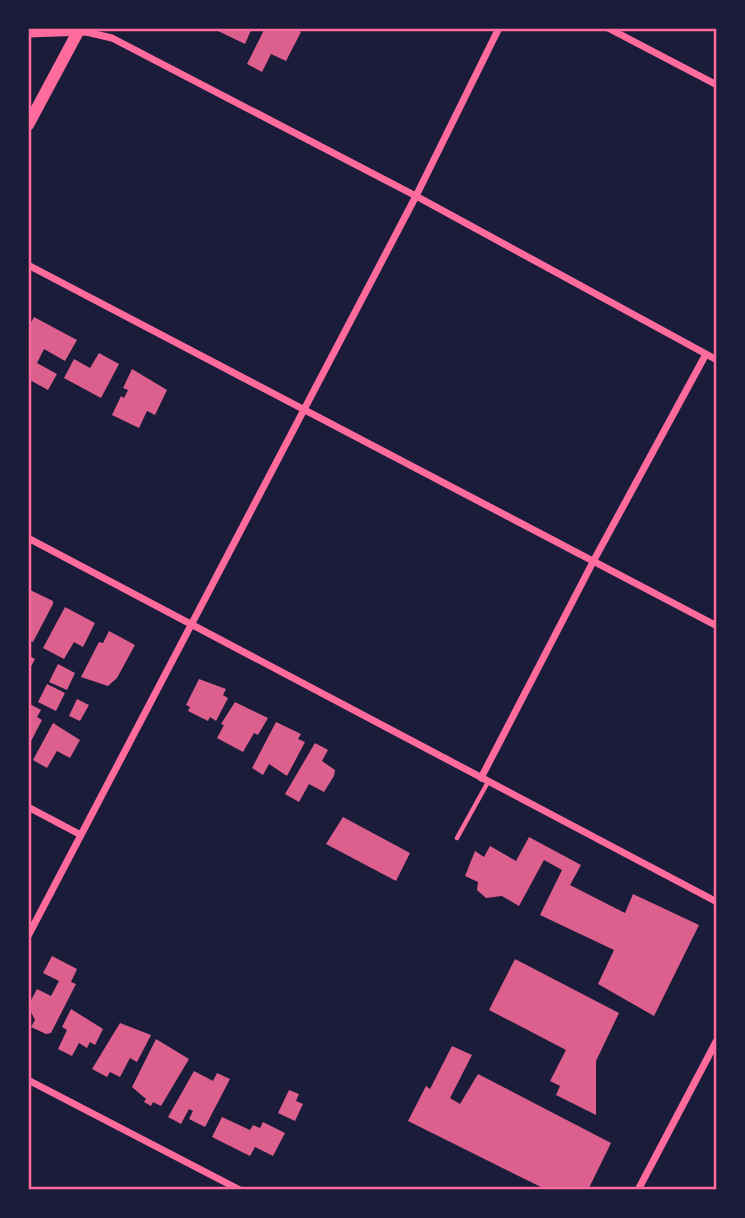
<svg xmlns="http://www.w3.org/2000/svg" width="745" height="1218" font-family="Ubuntu,sans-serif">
<rect width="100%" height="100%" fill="#1b1b3a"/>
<path fill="#dd5f8e" d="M212,28h40l-7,16z
M265,28h28l8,4 -15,29 -15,-7 -9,18 -15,-8z
M34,317l43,23 -12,21 -21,-12 -7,14 20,11 -9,16 -20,-11v-51z
M99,353l20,11 -18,34 -37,-20 10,-19 16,9z
M132,369l35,21 -12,25 -8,-4 -8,17 -27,-13 9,-19 3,2 4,-8 -5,-2z
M28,589l25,12v3l-20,38 -5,-2z
M65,607l30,16 -12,24 -9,-5 -10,17 -21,-11z
M109,631l26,14 -18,33 -9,8 -27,-9 18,-35 4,1z
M28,655l7,4 -7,13z
M58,664l17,9 -8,17 -18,-8z
M199,679l27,10 -3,6 5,3 -12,23 -6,-4 -2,4 -20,-10 2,-4 -4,-2z
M47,684l18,9 -9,18 -18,-9z
M77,699l12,6 -9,16 -11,-5z
M235,702l33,16 -10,17 -4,-2 -11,19 -26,-14 7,-13 -3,-1z
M28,703l13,7 -4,7 5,3 -14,27z
M276,722l25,12 -3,5 7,3 -18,34 -18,-12 -6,11 -11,-7z
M53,723l27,17 -10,18 -13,-7 -10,17 -14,-8z
M315,743l13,7 -6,11 13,9 -1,6 -10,16 -15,-8 -10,18 -14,-8z
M343,817l67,36 -14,28 -70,-37z
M529,837l52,28 -11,20 55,28 8,-19 66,31 -45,91 -56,-32 16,-34 -74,-35 22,-45 -18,-10 -25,46 -17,-10 -16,2 -9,-8 1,-8 -13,-6 10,-25 9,6 6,-11 26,15z
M52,956l25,13 -6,13 5,2 -25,49 -5,1 -15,-7 4,-7 -7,-14 9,-17 14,7 8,-15 -16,-8z
M515,959l104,54 -23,48v54l-40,-20 4,-9 -10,-5 16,-31 -77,-40z
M71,1009l32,20 -8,16 -5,-3 -3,6 -8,-5 -7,13 -14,-7 9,-19 -5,-3z
M120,1023l31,12 -14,27 -7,-4 -10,19 -10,-5 -3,5 -15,-8z
M156,1039l33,20 -28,47 -8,-4 -2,4 -7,-4 2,-3 -14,-12z
M452,1046l20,9 -22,43 10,6 18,-30 133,69 -23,47h-41l-139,-69 18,-35 4,3z
M194,1071l19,10 4,-8 13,6 -25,48 -16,-8 4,-8 -4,-2 -8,15 -13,-7z
M289,1090l10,4 -3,7 7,3 -8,17 -17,-8z
M222,1117l28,13 3,-5 7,3 3,-6 22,11 -12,23 -18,-9 -5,9 -38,-19z"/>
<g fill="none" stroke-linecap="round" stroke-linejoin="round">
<path stroke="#ff6b9d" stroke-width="4.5" d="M457,838l31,-56"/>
<path stroke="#ff6b9d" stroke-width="7" d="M608,28l109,57
M28,34l58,-2 26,6 304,158 301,164
M28,265l689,361
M28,538l689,364
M481,778l113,-218 112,-206
M28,807l53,28
M28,936l388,-740 83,-168
M28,1080l212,110
M638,1190l79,-150"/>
<path stroke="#ff6b9d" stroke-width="12" d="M28,125l52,-97"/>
</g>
<rect width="745" height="1218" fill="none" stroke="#1b1b3a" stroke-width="60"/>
<rect x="30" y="30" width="685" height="1158" fill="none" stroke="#ff6b9d" stroke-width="2.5"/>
</svg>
